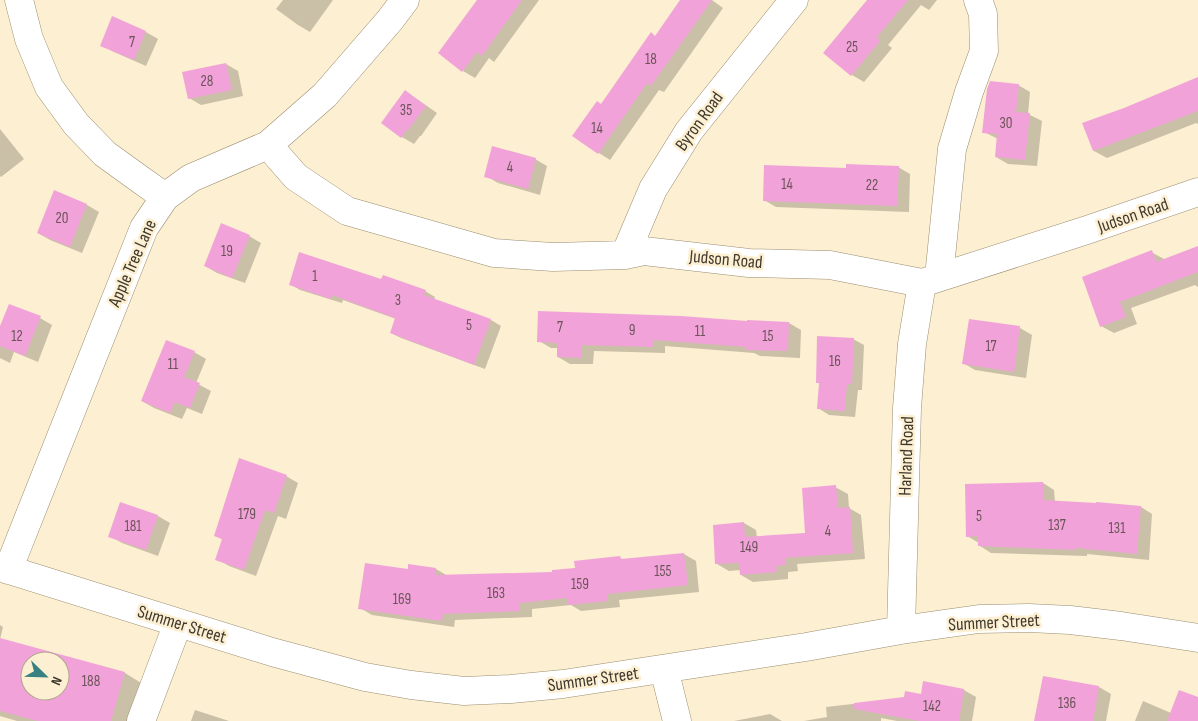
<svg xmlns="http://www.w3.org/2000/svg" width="1198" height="721" font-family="'Sofia Sans Condensed',sans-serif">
<rect width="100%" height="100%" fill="#fdefd1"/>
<path fill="#0003" fill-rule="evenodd" d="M283,0h50l-23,32 -12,-7 -22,-16z
M486,0h53l-45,62 -5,-4 -14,20 -12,-7z
M682,0h30l11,8 -59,84 -5,-2 -49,70 -11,-7 2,-48 55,-68z
M869,0h68l-8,10 -8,-5 -33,40 4,3 -28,34 -12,-7z
M113,18l33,14 12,7 -12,27 -32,-14 -12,-7z
M226,64l12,7 5,25 -42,9 -12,-7z
M1198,78v46l-2,-1 -89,35 -13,-7 -10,-27 41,-15z
M1018,85l12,7 -2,22 14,7 -5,45 -29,-2 -12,-7 2,-18 -14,-7z
M405,92l12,7 20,14 -16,23h-1l-6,8 -12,-7 -20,-14z
M0,129l24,30 -23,18 -1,-1z
M535,159l12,7 -7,29 -42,-12 -12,-7z
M898,167l12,7 -1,38 -133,-5 -12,-7 83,-31z
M55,192l32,13 12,7 -17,41 -32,-13 -12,-7z
M249,236l12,7 -16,40 -28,-10 -12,-7z
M1198,248v39l-3,-2 -64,23 6,16 -23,9 -13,-7 50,-74 13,7v1z
M290,284l135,7 10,6 -1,3 57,20 10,6 -16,43 -84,-31 -10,-5 5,-14 -53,-19 -1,3 -42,-13z
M10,305l30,13 12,7 -14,37 -24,-10 -4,11 -10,-5v-29z
M749,322l40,1 12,7 -1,28 -40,-2 -6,-3 -89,-7v7l-71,-2 -1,13h-23l-12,-7v-9h-7l-12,-7z
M1020,328l12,7 -6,43 -51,-8 -12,-7z
M853,339l11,6 -2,45h-4l-3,27 -26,-2 -11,-7 2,-24 -3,-2z
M194,352l12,7 -10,24 15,8 -9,23 -15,-6 -5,11 -28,-11 -12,-7z
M286,476l12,7 -12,36 -8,-3 -22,60 -27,-10 -12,-7 6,-19 -8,-5z
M1043,483l11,7 1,12 86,5 11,7 -3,46 -62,-6v2l-96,-3 -11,-7 -1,-3 -12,-7z
M835,487l13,7 1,14 12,7 4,44 -68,5 1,7 -10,1v7l-35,3 -12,-7v-5l-12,1 -12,-7 27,-41 12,7 1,8 50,-4z
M158,516l12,7 -12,33 -36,-13 -12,-7z
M684,554l12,7 3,31 -80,8 1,7 -39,4 -10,-6 -39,4v8l-77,3 -1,7 -82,-12 -12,-7 49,-37v-6l27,4 12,7 106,-3 66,-15 5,2z
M0,625l3,2 -3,12 125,34 21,13 -10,35h-119l-17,-5zM30,661h30v30h-30z
M1044,677l55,10 12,7 -5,27h-70z
M924,683l40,7 12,7 -4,24h-75l-16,-3v3h-77l23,-4 -1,-10 79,-9 17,-2z
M1198,699v22h-63l8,-20 28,12z
M195,710l34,11h-38z
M770,714l12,7h-48z"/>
<path fill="#f1a3d9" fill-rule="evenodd" d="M477,0h45l-40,56 -5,-4 -15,20 -24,-19z
M680,0h32l-61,86 -4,-3 -49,71 -26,-18 25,-35 4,3 50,-72 4,4z
M867,0h41l-31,37 3,4 -29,35 -28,-23z
M112,16l34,15 -12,29 -34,-14z
M226,63l6,27 -44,9 -6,-27z
M1198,77v34l-105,40 -11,-28 42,-15z
M990,81l29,3 -3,28 14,1 -5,47 -30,-3 2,-23 -15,-1 5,-44z
M405,90l21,16 -18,24h-1l-6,8 -20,-15z
M492,146l44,12 -8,31 -44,-12z
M846,164l53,2 -2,40 -134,-5 1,-36 82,3z
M54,190l33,14 -17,43 -33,-14z
M221,223l29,12 -18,43 -28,-12z
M1198,246v26l-78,30 6,15 -26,10 -18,-50 70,-27 4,12z
M299,252l82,27 2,-4 43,15 -2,5 67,24 -17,46 -84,-32 5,-15 -63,-23 -1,4 -42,-14z
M9,304l32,12 -16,40 -25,-10v-20z
M538,311l143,5 66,5v-1l42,2 -1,29 -42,-1v-3l-92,-7 -1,7 -71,-2v13l-25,-1v-14l-20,-1z
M969,319l51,7 -6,46 -52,-8z
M817,336l37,2 -2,46h-5l-2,27 -28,-2 2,-26h-3z
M166,340l29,11 -11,26 16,6 -10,25 -15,-6 -5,11 -29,-12z
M239,458l48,17 -13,38 -9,-3 -21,60 -29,-10 7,-21 -8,-3z
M1043,482l1,18 52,3v-1l45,4 -4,48 -61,-6v2l-98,-4v-10l-12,1 -1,-53z
M836,485l2,23 12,-1 3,46 -68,5 1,7 -10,1 1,6 -37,3 -1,-12 -24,1 -2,-39 31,-3 1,15 60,-4 -3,-45z
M120,502l38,13 -12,35 -38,-13z
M684,553l4,32 -80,9v7l-40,4 -1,-7 -47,5v8l-77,3 -1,7 -84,-12 7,-46 43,6v-5l28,4 -1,7 117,-3v-2l23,-2 -1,-7 46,-5 1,3z
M0,638l125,34 -14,49h-73l-38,-10zM30,661h30v30h-30z
M1043,676l56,10 -6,35h-59z
M923,681l41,8 -5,32h-40l-65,-12v-6l50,-6 1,-6 16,3z
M1179,690l19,7v24h-31z"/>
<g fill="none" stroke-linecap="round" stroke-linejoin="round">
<defs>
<path id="minor" d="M19,0l10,39 20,48 27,37 29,30 36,26 24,17
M268,145l28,32 51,34 147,42 59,4 72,-2 19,-4 105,12 81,2 92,18 165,-53 111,-38
M625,255l28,-66 36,-58 105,-131
M939,277l13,-128 17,-57 15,-41 -1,-37 -5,-14
M0,567l272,85 93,25 46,8 53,6 47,-2 52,-5 243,-37 95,-17 78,-11 50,-1 41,2 51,6 77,12
M8,570l136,-342 21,-31 26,-19 77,-33 57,-50 65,-75 15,-20
M901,630l6,-222 5,-64 10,-61
M664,669l13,52
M141,721l37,-98"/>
</defs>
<use href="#minor" stroke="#9a8e72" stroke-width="29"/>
<use href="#minor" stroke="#fff" stroke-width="28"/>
</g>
<g text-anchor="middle" stroke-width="5" stroke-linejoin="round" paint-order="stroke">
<g font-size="15" fill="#6b5358">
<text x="132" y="47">7</text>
<text x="852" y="52">25</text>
<text x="651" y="64">18</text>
<text x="207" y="86">28</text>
<text x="406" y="115">35</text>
<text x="1006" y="128">30</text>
<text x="597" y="133">14</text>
<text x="510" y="172">4</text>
<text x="787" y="189">14</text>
<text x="872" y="190">22</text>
<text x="62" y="223">20</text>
<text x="227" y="256">19</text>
<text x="315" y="281">1</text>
<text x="398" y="305">3</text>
<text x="469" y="330">5</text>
<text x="560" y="332">7</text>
<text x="632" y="335">9</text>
<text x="700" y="336">11</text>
<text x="17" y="341">12</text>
<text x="768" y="341">15</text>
<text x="991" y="351">17</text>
<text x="835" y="366">16</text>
<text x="173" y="369">11</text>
<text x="247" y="519">179</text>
<text x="979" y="521">5</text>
<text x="1057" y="530">137</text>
<text x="133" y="531">181</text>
<text x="1117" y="533">131</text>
<text x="828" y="536">4</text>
<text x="749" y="552">149</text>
<text x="663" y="576">155</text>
<text x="580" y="589">159</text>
<text x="496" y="598">163</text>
<text x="402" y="604">169</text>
<text x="91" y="686">188</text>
<text x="1067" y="708">136</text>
<text x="932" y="711">142</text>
</g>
<g font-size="18" fill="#3e382d" stroke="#fdefd1">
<text transform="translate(699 121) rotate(-54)" y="6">Byron Road</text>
<text transform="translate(1133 215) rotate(-19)" y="6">Judson Road</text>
<text transform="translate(726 259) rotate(5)" y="6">Judson Road</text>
<text transform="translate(132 263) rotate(-66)" y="6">Apple Tree Lane</text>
<text transform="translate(906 456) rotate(-88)" y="6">Harland Road</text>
<text transform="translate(994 622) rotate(-3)" y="6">Summer Street</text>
<text transform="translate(182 624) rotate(17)" y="6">Summer Street</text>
<text transform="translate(593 679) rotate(-8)" y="6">Summer Street</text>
</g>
</g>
<g transform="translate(45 676) rotate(113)"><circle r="24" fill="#fdefd1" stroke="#b1a68f"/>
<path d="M0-4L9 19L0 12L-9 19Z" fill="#388182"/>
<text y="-8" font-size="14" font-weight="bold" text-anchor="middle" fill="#3e382d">N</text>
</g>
</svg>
